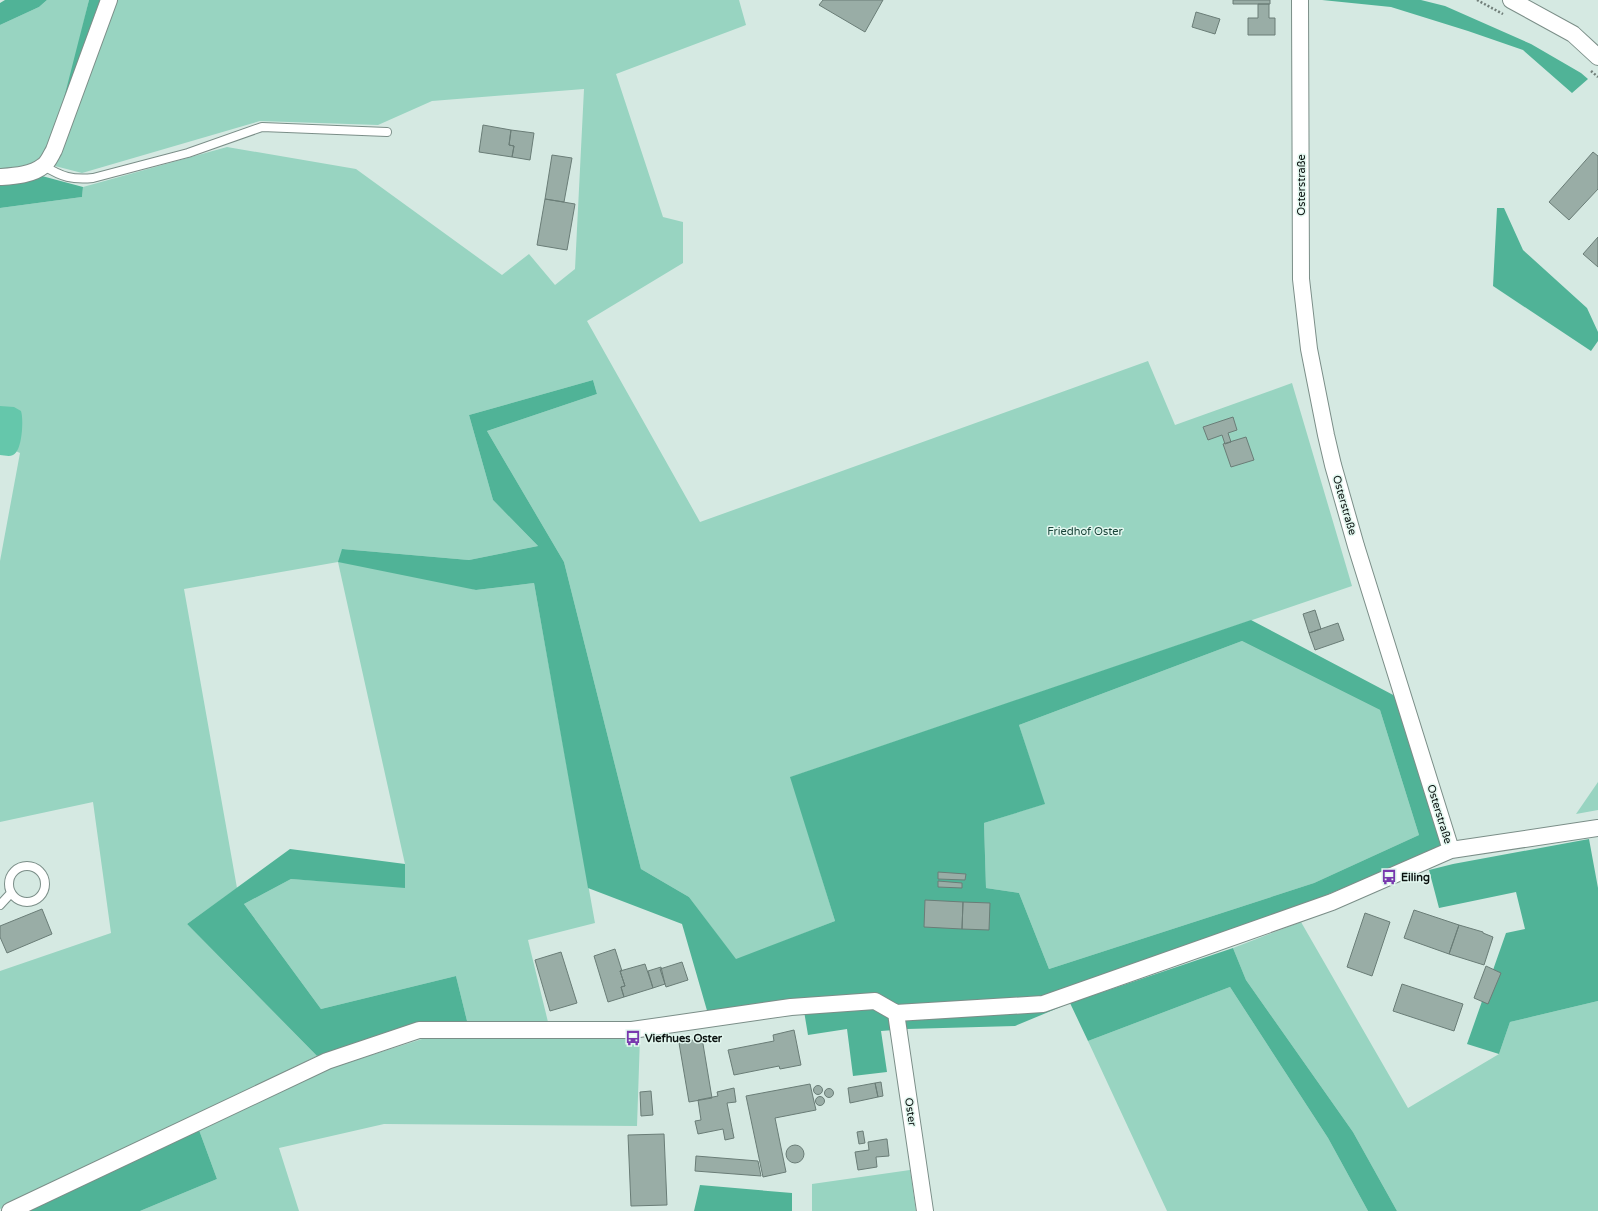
<svg xmlns="http://www.w3.org/2000/svg" width="1598" height="1211" font-family="'Varela Round',sans-serif">
<rect width="100%" height="100%" fill="#d5e9e2"/>
<path fill="#98d4c1" d="M47,0h42c-7,29 -31,143 -51,159 -10,8 -26,9 -38,9v-143l39,-18z
M117,0h622l7,25 -130,49 47,143 20,5v41l-96,58 113,201 448,-161 27,64 117,-42 60,203 -561,191 44,144 -99,39 -47,-63 -48,-28 -77,-307 -77,-131 110,-37 -4,-14 -124,35 24,85 45,46 -69,14 -127,-11 134,41 58,-7 61,340 -67,17 20,82 -80,3 -12,-49 -135,33 -77,-105 47,-25 114,8v-23l-67,-302 -154,27 53,299 -50,36 130,132 -317,153v-238l111,-38 -18,-131 -93,20v-261l20,-108 -20,-9v-236l82,-11 1,-10 144,-40 129,22 146,106 27,-21 26,31 20,-16 9,-180 -152,12 -54,24 -118,-4 -178,52 -27,-7z
M1242,641l138,69 39,125 -105,48 -265,86 -30,-76 -33,-5 -2,-65 60,-19 -25,-79z
M1598,782v28l-22,4z
M1301,922l107,186 91,-54 11,-32 88,-21v210h-201l-44,-79 -107,-152 -13,-32z
M1230,987l98,151 40,73h-201l-79,-170z
M640,1037l-3,89 -253,-2 -105,24 20,63h-159l77,-32 -18,-49 132,-62 91,-29z
M910,1170l6,41h-104v-27z"/>
<path fill="#50b397" fill-rule="evenodd" d="M5,0h42l-8,7 -39,18v-22z
M89,0h11l-37,102z
M1322,0h99l24,6 86,38 50,29 7,6 -16,14 -49,-43 -55,-19 -77,-24z
M42,176l41,11 -1,10 -82,11v-25z
M1497,208h7l19,42 64,58 11,24v9l-7,10 -98,-65z
M593,380l4,14 -110,37 77,131 77,307 48,28 47,62 99,-38 -45,-144 461,-157 146,77 46,149 -373,157 163,-55 13,32 107,152 44,79h-29l-40,-73 -98,-151 -142,54 -18,-38 -55,23 -108,3 -26,2 6,41 -34,4 -6,-47 -39,6 -6,-36 -94,15 -26,-90 -94,-36 -54,-305 -58,7 -138,-28 4,-13 127,11 69,-14 -45,-46 -24,-85zM1242,641l138,69 39,125 -105,48 -265,86 -30,-76 -33,-5 -2,-65 61,-19 -26,-79z
M1589,839l9,49v113l-88,21 -11,32 -32,-10 39,-111 19,-4 -9,-37 -77,16 -10,-38 24,-6z
M290,849l115,15v24l-114,-9 -47,25 77,105 135,-33 12,49 -46,-2 -105,33 -130,-132z
M199,1130l18,49 -77,32h-117z
M700,1185l92,8v18h-98z"/>
<path fill="#65c7ab" d="M0,406l14,1 7,4c3,9 1,41 -8,44 -4,2 -9,0 -13,0z"/>
<path fill="#99ada6" stroke="#6a7d77" d="M823,0h60l-18,32 -46,-27z
M1233,0h37v4h-37z
M1258,4h11v14h6v17h-27v-17h10z
M1196,12l24,7 -5,15 -23,-7z
M483,125l28,5 -2,15 5,1 -2,11 -33,-5z
M511,130l23,3 -4,27 -18,-3 2,-11 -5,-1z
M1593,152l5,4v33l-29,31 -20,-18z
M552,155l20,3 -8,44 -19,-3z
M545,199l30,5 -8,46 -30,-5z
M1598,237v30l-15,-13z
M1233,417l4,13 -9,3 3,9 -6,2 -3,-9 -14,5 -5,-13z
M1246,437l8,23 -23,7 -8,-23z
M1315,610l6,19 -12,4 -6,-19z
M1338,623l6,17 -29,10 -6,-17z
M938,872l28,2 -1,6 -27,-1z
M938,881l24,2v5l-24,-1z
M925,900l38,2 -1,27 -38,-2z
M963,902l27,1 -1,27 -27,-1z
M42,909l10,25 -45,19 -7,-16v-11z
M1414,910l45,15 -10,29 -45,-16z
M1365,913l25,9 -18,54 -25,-9z
M1459,925l24,7v1l10,4 -9,28 -35,-11z
M615,949l7,22h-2l5,15 -4,1 3,10 -16,5 -14,-46z
M561,952l16,51 -27,8 -15,-51z
M682,962l6,18 -22,7 -6,-18z
M645,964l8,24 -29,9 -3,-10 4,-1 -5,-15z
M1486,966l15,7 -13,31 -14,-6z
M661,967l4,17 -12,4 -5,-17z
M1402,984l61,20 -9,27 -61,-20z
M794,1030l7,35 -21,4 -1,-3 -45,9 -6,-25 46,-9 -1,-6z
M702,1038l10,60 -23,4 -10,-59z
M881,1082l2,14 -5,1 -3,-14z
M875,1083l3,14 -28,6 -2,-15z
M810,1084l6,26 -41,8 11,54 -23,5 -17,-81z
M813.5 1090a4.5 4.5 0 1 1 9 0a4.5 4.5 0 1 1-9 0Z
M734,1088l2,14 -9,1 7,35 -9,2 -2,-11 -25,5 -3,-13 6,-1 -3,-20 20,-4 -1,-4z
M824.5 1093a4.5 4.5 0 1 1 9 0a4.5 4.5 0 1 1-9 0Z
M651,1091l2,24 -12,1 -1,-24z
M815.5 1101a4.5 4.5 0 1 1 9 0a4.5 4.5 0 1 1-9 0Z
M863,1131l2,12 -6,1 -2,-12z
M664,1134l3,71 -36,1 -3,-71z
M886,1139h1l2,17 -13,1 1,10 -19,3 -3,-18 14,-2 -1,-8z
M786 1154a9 9 0 1 1 18 0a9 9 0 1 1-18 0Z
M696,1156l62,5 3,15 -66,-5z"/>
<g fill="none" stroke-linecap="round" stroke-linejoin="round">
<defs>
<path id="service" d="M44,166c18,11 28,14 49,12l95,-25 74,-26 125,5
M9 884a18 18 0 1 1 36 0a18 18 0 1 1-36 0Z
M0,905l11,-12"/>
<path id="minor" d="M1300,0l1,279 8,70 17,86 7,30 23,81 95,304
M1511,0l62,34 25,23
M0,177c14,-1 32,-2 43,-11 5,-3 8,-11 11,-16l55,-150
M896,1013l29,198
M10,1211l317,-150 92,-31h213l159,-23 84,-6 21,12 147,-9 289,-102 119,-52 147,-22"/>
</defs>
<use href="#service" stroke="#7b8e88" stroke-width="10"/>
<use href="#minor" stroke="#7b8e88" stroke-width="18"/>
<path stroke="#707e79" stroke-width="2.5" stroke-dasharray="2 2" stroke-linecap="butt" d="M1477,0l26,14
M1591,71l7,6"/>
<use href="#service" stroke="#fff" stroke-width="8"/>
<use href="#minor" stroke="#fff" stroke-width="16"/>
</g>
<defs>
<symbol id="bus-bare" viewBox="-9 -9 18 18"><path d="M-5-6H5V4H4V6H2V4H-2V6H-4V4H-5ZM-3.5-4V0h7V-4ZM-3.5 1.2v1.5H-2V1.2ZM2 1.2v1.5H3.5V1.2Z" fill="#7939ae" stroke="#e2f7ef" stroke-width="2.5" paint-order="stroke"/></symbol>
</defs>
<g fill-rule="evenodd">
<use href="#bus-bare" x="1378" y="866" width="22" height="22"/>
<use href="#bus-bare" x="622" y="1027" width="22" height="22"/>
</g>
<g text-anchor="middle" stroke-width="3" stroke-linejoin="round" paint-order="stroke">
<g font-size="11" fill="#0b1210" stroke="#e2f7ef">
<text transform="translate(1301 185) rotate(-90)" y="4">Osterstraße</text>
<text transform="translate(1345 505) rotate(74)" y="4">Osterstraße</text>
<text transform="translate(1440 814) rotate(73)" y="4">Osterstraße</text>
<text transform="translate(911 1112) rotate(82)" y="4">Oster</text>
</g>
<g font-size="11" fill="#184338" stroke="#e2f7ef">
<text x="1085" y="535">Friedhof Oster</text>
</g>
<g font-size="11" font-weight="bold" fill="#0b1210" stroke="#e2f7ef" text-anchor="start">
<text x="1401" y="881">Eiling</text>
<text x="645" y="1042">Viefhues Oster</text>
</g>
</g>
</svg>
